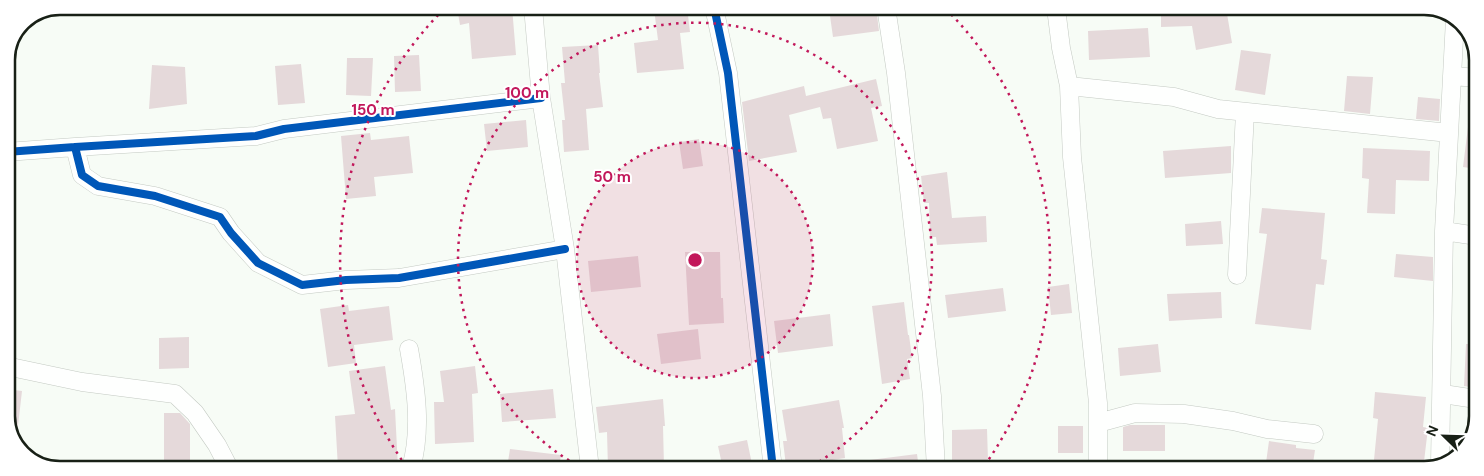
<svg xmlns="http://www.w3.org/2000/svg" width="1484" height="476" font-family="'DM Sans',sans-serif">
<rect width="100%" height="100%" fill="#f7fcf6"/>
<path fill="#e5d9da" d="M457,7h55l4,48 -44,4 -3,-36 -9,2z
M667,7h20l3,25 -10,1 4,36 -47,4 -3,-30 24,-3 -4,-31z
M847,7h29l3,24 -46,6 -4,-28z
M1161,8h65l6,35 -36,7 -4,-24 -31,1z
M1148,28l2,29 -61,3 -1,-29z
M598,45l2,28h-1l4,34 -17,2 3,41 -25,2 -2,-32h3l-4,-37h4l-3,-36z
M1241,50l30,4 -6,41 -30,-5z
M419,55l2,36 -26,1 -1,-36z
M347,58h26l-2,38 -25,-1z
M301,64l4,39 -27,2 -3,-39z
M152,65l33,2 2,37 -38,5z
M1347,76l26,1 -3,37 -26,-3z
M876,79l6,27 -11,2 7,33 -41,8 -6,-31 -8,1 -3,-12 -31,8 8,37 -48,9 -7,-59 62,-16 2,10z
M1418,97l22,2 -1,22 -23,-2z
M1469,119l8,1v49l-14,-2z
M526,120l2,27 -41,4 -3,-27z
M370,133l1,7 38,-4 4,37 -39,4 2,19 -30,3 -5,-63z
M699,139l4,27 -20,3 -4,-27z
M1231,146v27l-66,5 -2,-27z
M1363,148l67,3 -1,30 -33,-1 -1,34 -28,-1 2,-34 -7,-1z
M947,172l5,46 34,-2 1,26 -50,3 -1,-8h-6l-1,-34h-5l-3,-27z
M1262,208l63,5 -4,46 6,1 -3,25 -8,-1 -5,46 -56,-6 12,-90 -8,-1z
M1221,221l2,23 -37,2 -1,-22z
M685,252h35l1,46h2l1,25 -35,2z
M1396,254l37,3v24l-39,-4z
M638,256l3,31 -50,5 -3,-31z
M1069,284l3,29 -21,2 -3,-28z
M1003,288l3,23 -58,7 -3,-23z
M1221,292l1,26 -53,3 -2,-27z
M904,302l4,33h1l3,23 -5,1 3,20 -28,5 -10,-78z
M348,305l1,6 40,-5 4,34 -39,5 2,18 -28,4 -8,-58z
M830,314l3,32 -55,7 -4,-32z
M698,329l3,30 -40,5 -4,-30z
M189,337v31l-30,1v-31z
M1158,344l3,28 -41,4 -2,-28z
M1466,344h10v44l-12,-2z
M385,366l6,44 4,-1 3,59h-60l-3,-52 20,-2 -6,-43z
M475,366l3,27 -6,1 2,48 -39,2 -1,-42h10l-4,-31z
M6,389l16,2 -6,52 -10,-23z
M553,389l3,29 -54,4 -2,-28z
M1375,392l51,5 -3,30 5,1 -5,42h-50l5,-51 -5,-1z
M663,399l2,27h-2l1,41 -56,2 -1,-37 -8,1 -3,-26z
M839,400l5,28h-2l3,30 -19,3 1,8h-35v-4l-6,1 -3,-25h4l-5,-31z
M164,413h16l10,11v44h-26z
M1130,425h35v26h-42v-24z
M1058,426h25v27h-25z
M987,429l1,32h-36v-31z
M747,440l5,24 -29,5 -5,-23z
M1269,441l27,4v3l19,2 -3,20h-47z
M510,449l51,6 -2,14 -52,-1z
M917,454l2,15h-57v-8z"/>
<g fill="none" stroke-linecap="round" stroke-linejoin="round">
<defs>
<path id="street" d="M533,7l8,91 24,151 25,220
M714,7l14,66 45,396
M886,7l10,66 36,323 4,73
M1056,8l5,40 8,38 3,71 26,246v66
M1452,76l26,2
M1069,86l105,11 44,12 231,24
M75,147l7,28 16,11 57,10 65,21 11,16 27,30 44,22 44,-5 53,-2 166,-29
M6,152l69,-5 181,-11 28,-7 257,-31
M1444,231l33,5
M1237,275l8,-163
M409,349c7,39 13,81 2,119
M6,366l76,16 93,12 20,19 22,32 12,23
M1443,394l33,5
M1098,423l37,-10 49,1 49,7 34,8 47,5
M1440,464l4,-233 11,-212"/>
</defs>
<use href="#street" stroke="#c4cac3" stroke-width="19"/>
<use href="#street" stroke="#fefffe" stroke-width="18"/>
<defs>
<path id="cycleway" d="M714,7l14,66 45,396
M75,147l7,28 16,11 57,10 65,21 11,16 27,30 44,22 44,-5 53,-2 166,-29
M6,152l69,-5 181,-11 28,-7 257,-31"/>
</defs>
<use href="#cycleway" stroke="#fff" stroke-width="11"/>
<use href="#cycleway" stroke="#0057b8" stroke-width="8"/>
</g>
<circle cx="695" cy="260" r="118" fill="#c2185b" fill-opacity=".12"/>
<g fill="none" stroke="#c2185b" stroke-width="2.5" stroke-dasharray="2.5 5">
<circle cx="695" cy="260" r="118"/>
<path d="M582 468A237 237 0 1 1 808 468"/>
<path d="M406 466A355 355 0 0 1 446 7M946 9A355 355 0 0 1 982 469"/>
</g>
<path d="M0 0H1484V476H0ZM60 15H1424A45 45 0 0 1 1469 60V416A45 45 0 0 1 1424 461H60A45 45 0 0 1 15 416V60A45 45 0 0 1 60 15Z" fill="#fff" fill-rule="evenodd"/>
<path fill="none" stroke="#182016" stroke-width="2.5" d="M60 15H1424A45 45 0 0 1 1469 60V416A45 45 0 0 1 1424 461H60A45 45 0 0 1 15 416V60A45 45 0 0 1 60 15Z"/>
<circle cx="695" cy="260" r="8" fill="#c2185b" stroke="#fff" stroke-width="2.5"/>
<g font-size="15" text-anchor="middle" font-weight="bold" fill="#c2185b" stroke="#fff" stroke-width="4" stroke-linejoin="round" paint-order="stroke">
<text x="527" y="98">100 m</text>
<text x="373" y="115">150 m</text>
<text x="612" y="182">50 m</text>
</g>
<g transform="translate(1444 436) rotate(293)" stroke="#ffffff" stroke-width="4" paint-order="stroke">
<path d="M0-4L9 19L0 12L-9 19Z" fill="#182016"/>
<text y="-8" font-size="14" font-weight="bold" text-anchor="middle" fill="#182016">N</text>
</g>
</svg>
